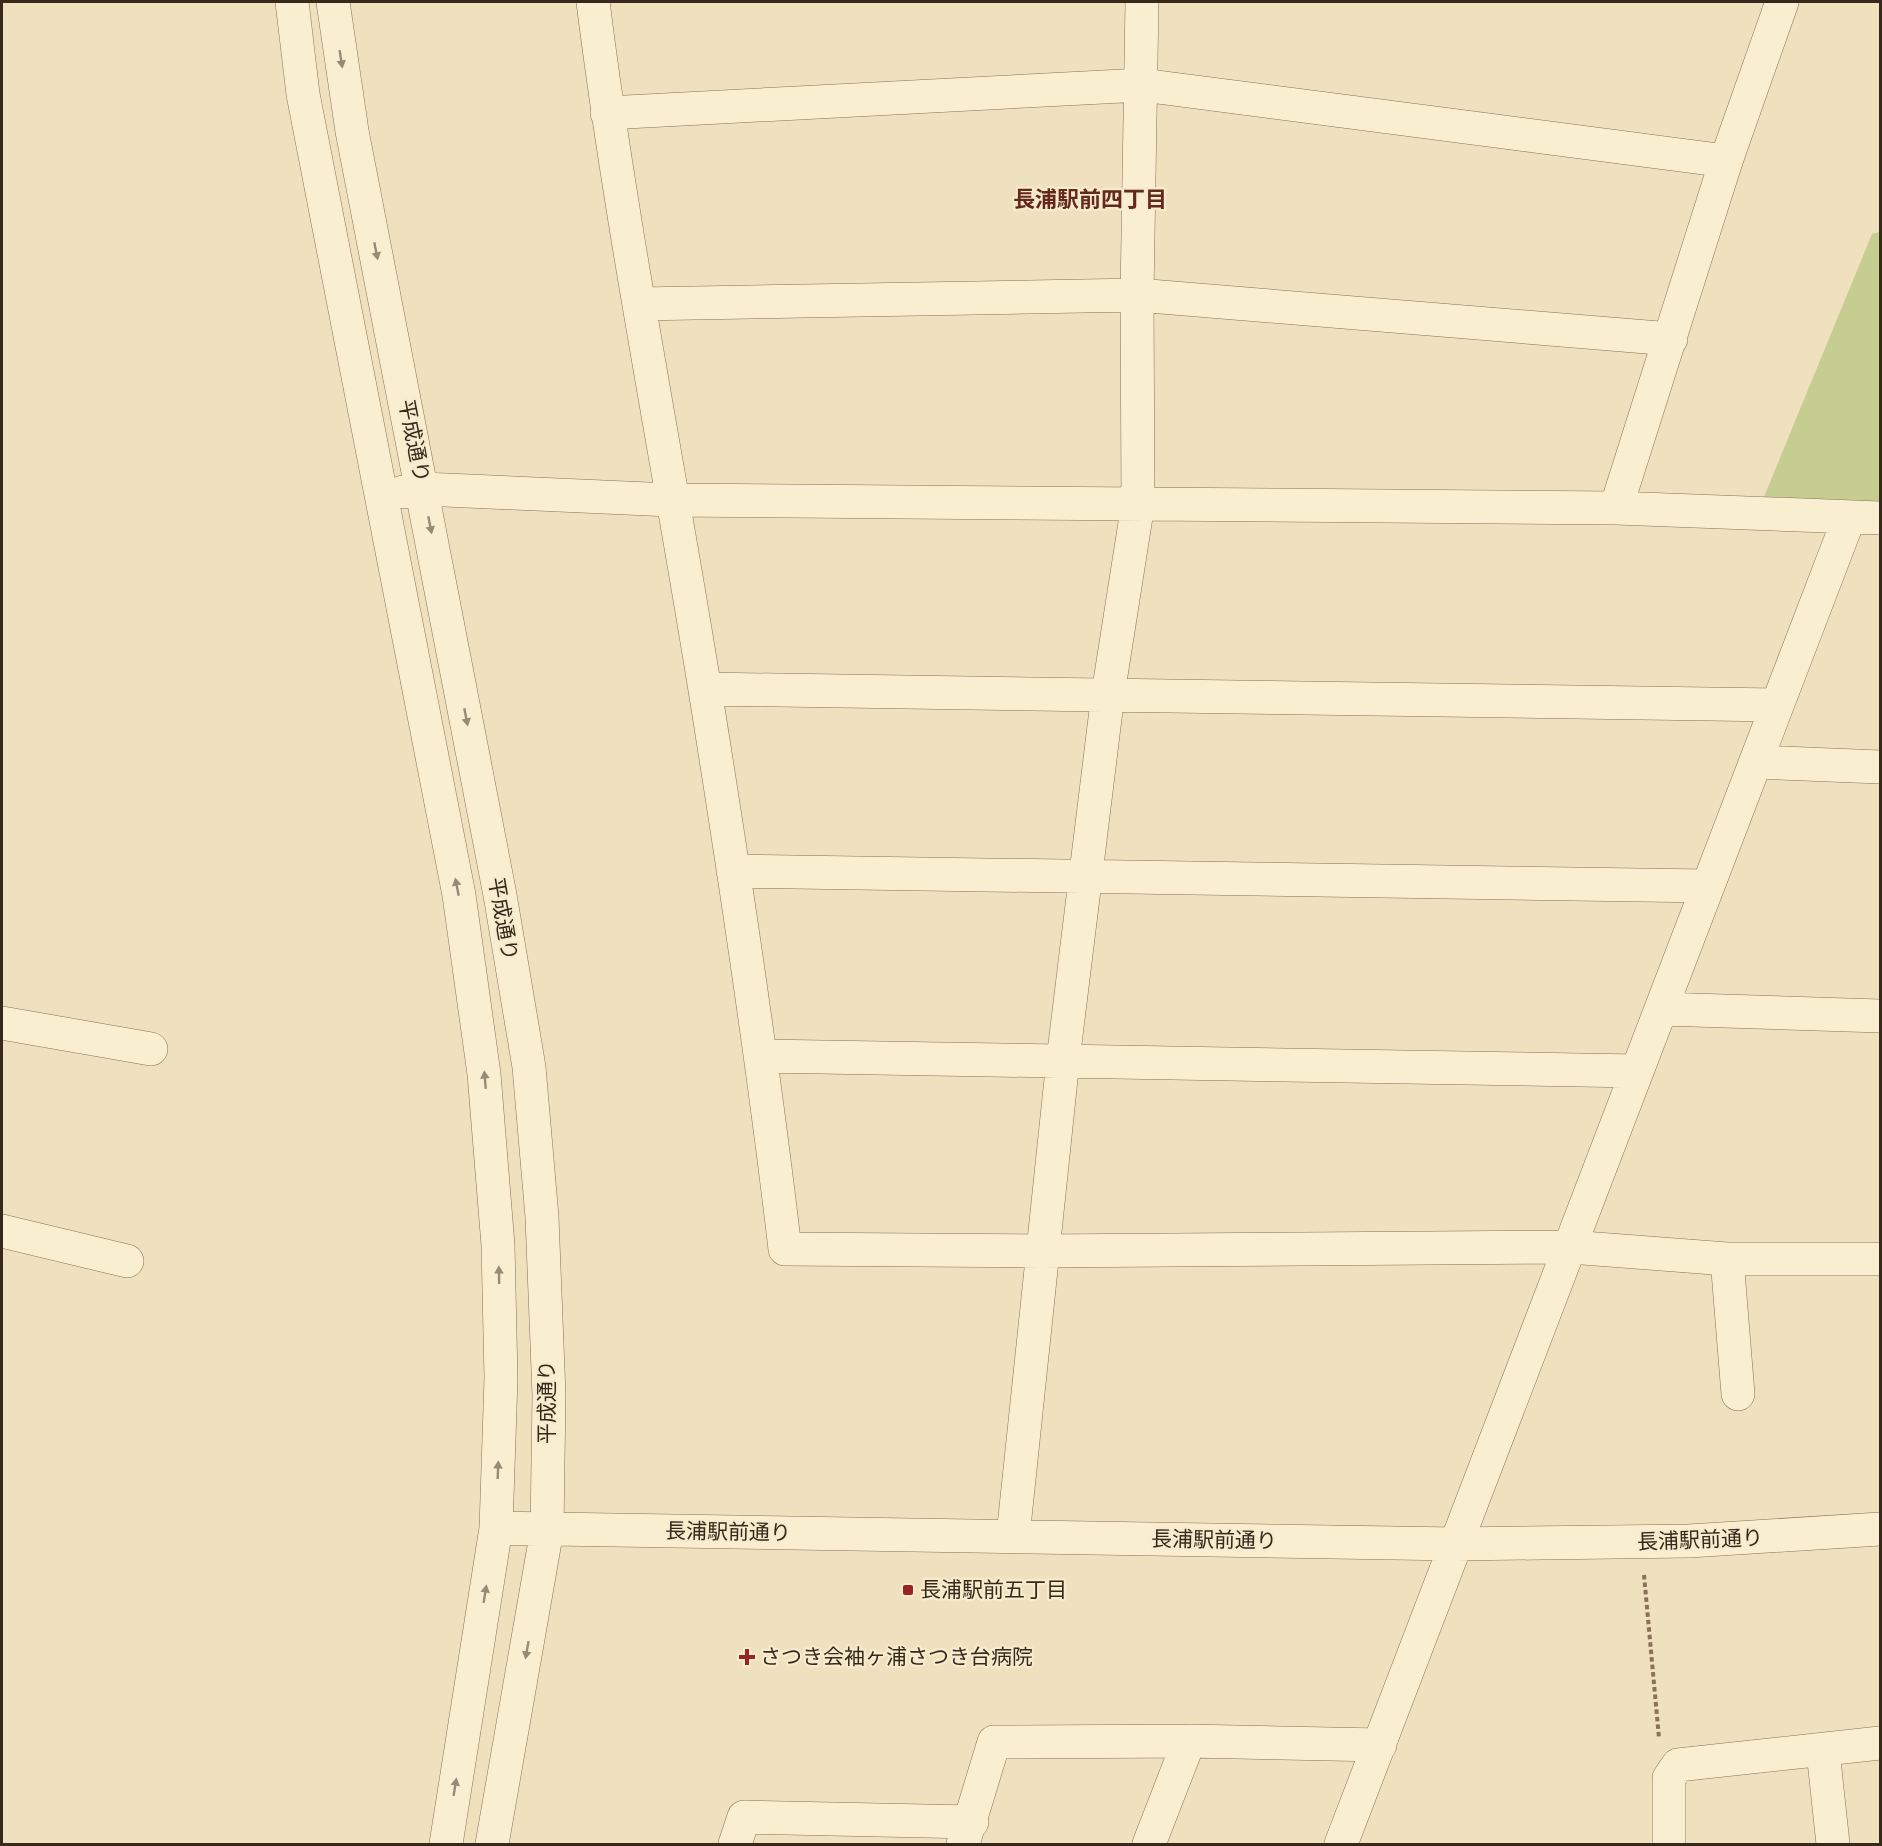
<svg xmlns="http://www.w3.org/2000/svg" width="1882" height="1846" font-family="'Libre Baskerville','Noto Sans JP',serif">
<rect width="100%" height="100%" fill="#efe0be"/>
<path fill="#c6cd91" d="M1880,232v283l-123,-1 115,-280z"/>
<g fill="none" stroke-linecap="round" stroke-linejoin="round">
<defs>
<path id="minor" d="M292,2l11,92 156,801 25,179 14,171 3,133 -5,150 -50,316
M333,2l19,129 148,764 29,172 13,150 7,178 -2,135 -55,314
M593,2c29,230 75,458 112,688 30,186 58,372 80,559l256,2 529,-4 157,12h153
M607,113l535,-28 584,76
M639,304l498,-9 534,44
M403,492l20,-3 248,11 945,8 264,10
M1616,508l110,-347 56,-159
M705,689l1072,16
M1756,762l124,5
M733,871l975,15
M1661,1009l219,7
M2,1023l149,26
M763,1056l874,15
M2,1231l125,30
M1727,1259l11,135
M496,1528l960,16 233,-3 191,-12
M1013,1536l50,-476 45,-366 30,-190 -1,-209 5,-293
M1823,1751l10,93
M735,1844l9,-27 228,5
M963,1844l31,-102 195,-1 191,4
M1149,1844l40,-103
M1341,1844l508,-1326
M1669,1844v-66l9,-13 202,-22"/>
</defs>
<use href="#minor" stroke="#887156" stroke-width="34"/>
<path stroke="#887156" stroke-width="4" stroke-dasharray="4.5 3" stroke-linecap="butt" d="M1644,1575l15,163"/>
<use href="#minor" stroke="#faeed1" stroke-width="33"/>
</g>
<defs><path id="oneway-solid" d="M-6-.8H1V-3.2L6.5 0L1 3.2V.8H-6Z" transform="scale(1.5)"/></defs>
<g fill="#988b76">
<use href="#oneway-solid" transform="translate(341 59) rotate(81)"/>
<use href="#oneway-solid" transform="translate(376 251) rotate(79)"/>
<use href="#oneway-solid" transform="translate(430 525) rotate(79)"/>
<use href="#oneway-solid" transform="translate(466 717) rotate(79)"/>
<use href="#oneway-solid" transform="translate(457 887) rotate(-101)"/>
<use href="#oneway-solid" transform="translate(485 1080) rotate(-95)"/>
<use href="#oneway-solid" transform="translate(499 1275) rotate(-91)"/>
<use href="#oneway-solid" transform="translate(498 1470) rotate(-88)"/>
<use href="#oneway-solid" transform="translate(485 1594) rotate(-81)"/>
<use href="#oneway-solid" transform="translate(527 1650) rotate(100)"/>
<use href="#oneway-solid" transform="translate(455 1787) rotate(-81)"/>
</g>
<g fill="#982424" stroke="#f6ebcd" stroke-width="2">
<rect x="902" y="1584" width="12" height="12" rx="3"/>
<path d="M744 1648h6v6h6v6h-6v6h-6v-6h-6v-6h6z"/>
</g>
<g text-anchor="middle" stroke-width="4.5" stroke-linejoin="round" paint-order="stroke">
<g font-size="21" fill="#36281b" stroke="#f6ebcd">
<text transform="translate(414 441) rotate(79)" y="7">平成通り</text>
<text transform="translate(503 919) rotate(80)" y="7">平成通り</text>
<text transform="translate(547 1402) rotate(-90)" y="7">平成通り</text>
<text transform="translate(728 1532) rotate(1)" y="7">長浦駅前通り</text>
<text transform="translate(1214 1540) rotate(1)" y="7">長浦駅前通り</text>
<text transform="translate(1700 1540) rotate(-2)" y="7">長浦駅前通り</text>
</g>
<g font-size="21" fill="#36281b" stroke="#f6ebcd" text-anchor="start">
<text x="920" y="1597">長浦駅前五丁目</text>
<text x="760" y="1664">さつき会袖ヶ浦さつき台病院</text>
</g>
<g font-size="22" font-weight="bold" fill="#642919" stroke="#f6ebcd">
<text x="1090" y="207">長浦駅前四丁目</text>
</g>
</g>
<rect width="1882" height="1846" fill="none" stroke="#36281b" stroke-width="6"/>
</svg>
